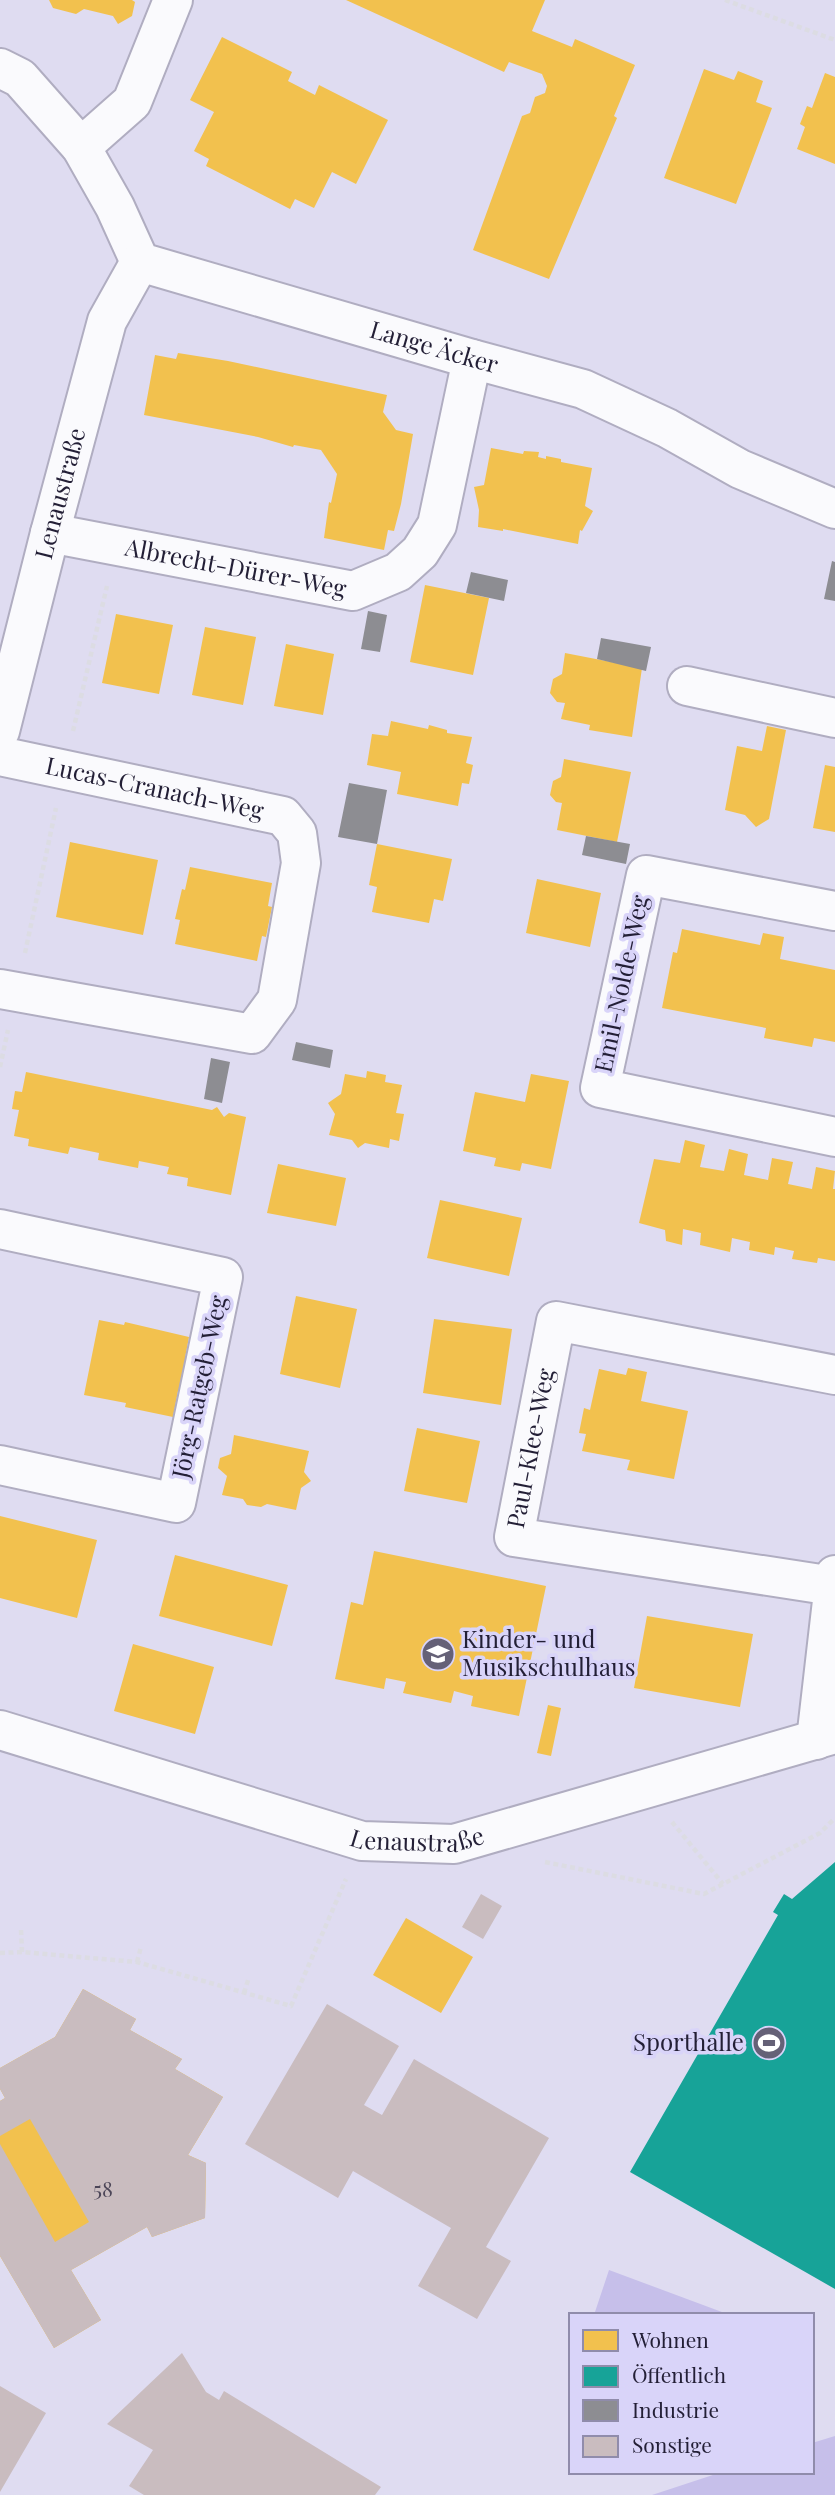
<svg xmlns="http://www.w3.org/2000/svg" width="835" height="2495" font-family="'Playfair Display',serif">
<rect width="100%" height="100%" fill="#dfdcf1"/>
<path fill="#c6bfea" d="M609,2270l121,45h-136z
M835,2436v59h-183l70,-23h90v-29z"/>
<path fill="#f2c14e" d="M49,0h83l3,2 -3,14 -14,8 -5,-8 -29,-7 -8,5 -23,-6z
M346,0h199l-13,31 40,16 3,-8 60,26 -21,51 3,2 -68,161 -76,-29 49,-134 8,-3 5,-16 10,-4 2,-7 -5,-12 -33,-12 -5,10z
M222,37l70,35 -4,9 27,14 4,-10 69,35 -32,64 -24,-12 -18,36 -19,-9 -5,10 -84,-43 3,-7 -15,-8 20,-39 -24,-12z
M704,69l30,11 4,-9 25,10 -7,21 16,6 -36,96 -72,-26z
M825,73l10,4v87l-38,-15 8,-22 -5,-3 7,-18 5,2z
M178,353l50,8 159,34 -4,17 13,18 17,4 -12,70 -7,27 -6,-1 -4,20 -60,-12 5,-36 2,1 6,-29 -16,-24 -27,-5 -1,2 -35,-10 -114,-22 11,-60 21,4z
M491,448l32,6 1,-3 15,1 -1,5 8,2v-3l15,3v3l31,6 -7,38 8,5 -11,20 -2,-1 -2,14 -75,-15v2l-25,-4 1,-17 -5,-23 10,-2z
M425,585l64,13 -16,77 -63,-13z
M116,614l57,11 -14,69 -57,-11z
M205,627l51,10 -13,68 -51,-10z
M286,644l48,10 -11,61 -49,-9z
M565,653l77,15 -10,69 -43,-7 1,-5 -29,-6 4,-16 -8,-1 -7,-9 3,-14 9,-5z
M391,721l37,8 1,-4 18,5v3l25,4 -6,26 7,2 -4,19 -7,-1 -4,23 -61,-12 4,-22 -34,-7 5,-31 16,2z
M767,726l19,4 -17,89 -13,8 -11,-12 -20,-5 12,-64 25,5z
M564,759l67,13 -14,70 -60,-12 5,-27 -6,-1 -6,-7 3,-14 8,-4z
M825,765l10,2v65l-22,-4z
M70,842l88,18 -15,75 -87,-18z
M377,844l75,15 -9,42 -9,-2 -5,24 -57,-11 5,-25 -8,-2z
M190,867l82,16 -4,23 4,1 -6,30 -4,-1 -5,25 -82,-17 5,-24 -5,-1 7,-30 3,1z
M537,879l64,14 -11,54 -64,-14z
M682,929l78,16 3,-12 21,4 -4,22 55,11v72l-21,-4 -2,9 -48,-9 2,-10 -104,-20 11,-56 4,1z
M367,1071l19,4 -1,7 17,3 -6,28 8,1 -5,27 -9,-2 -1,9 -24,-5 -7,5 -6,-8 -23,-5 6,-21 -7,-11 13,-9 4,-20 21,4z
M26,1072l186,38 5,-3 7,10 5,-4 17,4 -15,78 -44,-9 1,-8 -21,-4 2,-7 -30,-6 -1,7 -40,-8 1,-7 -29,-6 -2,7 -40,-8 1,-7 -15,-3 5,-26 -7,-1 3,-18 7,1z
M531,1074l38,7 -18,88 -29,-6 -2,8 -26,-5 2,-8 -33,-7 12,-59 50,10z
M685,1140l20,5 -5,22 24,4 5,-22 19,5 -4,21 24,5 4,-22 21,4 -5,22 24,5 4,-22 19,4 -2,18h2v72l-17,-3 -1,5 -25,-4 2,-8 -19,-4 -1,8 -25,-5 1,-8 -18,-4 -2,14 -30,-7 1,-12 -18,-4 -1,16 -16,-4 -1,-11 -26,-7 15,-64 26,4z
M278,1164l68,14 -10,48 -69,-13z
M440,1200l82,18 -13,58 -82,-18z
M296,1296l61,13 -17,79 -60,-14z
M434,1319l78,10 -11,76 -78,-12z
M99,1320l25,5 1,-3 64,15 -4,21 3,1 -6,33 -4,-1 -5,26 -48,-10 1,-4 -42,-8z
M628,1368l19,4 -6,29 47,10 -14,68 -47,-9 3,-10 -48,-9 4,-17 -7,-1 5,-25 6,2 9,-41 27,6z
M417,1428l63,13 -13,62 -63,-12z
M234,1435l75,16 -5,21 7,9 -10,7 -5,22 -29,-6 -6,3 -14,-2 -4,-6 -21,-4 5,-19 -9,-8 2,-10 11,-4z
M0,1516l97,24 -20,78 -77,-20z
M374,1551l172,35 -27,130 -48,-10 2,-10 -19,-5 -3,12 -48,-10 3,-11 -20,-4 -2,11 -49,-10 16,-77 12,3z
M175,1555l113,30 -16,61 -113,-30z
M647,1616l106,18 -13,73 -106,-19z
M133,1644l81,23 -19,67 -81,-23z
M548,1705l13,3 -10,48 -14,-3z
M406,1918l67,39 -32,56 -68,-38z
M83,1989l53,30 -6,11 52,29 -7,10 48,28 -35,58 18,8 -1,55 -53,19 -5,-10 -76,43 30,50 -47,28 -54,-92v-155l5,-3 -5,-9v-21l55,-31z"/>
<path fill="#17a398" d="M835,1862v427l-205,-117 148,-257 -5,-3 11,-18 8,5z"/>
<path fill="#8d8d92" d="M832,561l3,1v39l-11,-2z
M471,572l37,8 -4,21 -38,-8z
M368,611l19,4 -7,37 -19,-3z
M601,638l50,9 -5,24 -49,-12z
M349,783l38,7 -10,54 -39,-7z
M586,836l44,8 -4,20 -44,-9z
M296,1042l37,8 -3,18 -38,-8z
M211,1058l19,4 -8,41 -18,-4z"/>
<path fill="#c9bcbf" d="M481,1894l21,12 -19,33 -21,-12z
M83,1989l53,30 -6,11 52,29 -7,10 48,28 -35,58 18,8 -1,55 -53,19 -5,-10 -76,43 30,50 -47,28 -54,-92v-112l55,98 34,-20 -59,-103 -30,17v-35l5,-3 -5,-9v-21l55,-31z
M327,2004l72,42 -35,59 18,10 32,-56 135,79 -63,109 25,14 -34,58 -59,-33 33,-58 -98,-57 -15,27 -93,-54z
M182,2353l24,39 13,8 5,-9 157,96 -6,8h-231l-15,-9 24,-36 -46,-26z
M0,2386l46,27 -46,79z"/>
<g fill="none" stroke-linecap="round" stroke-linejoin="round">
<defs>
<g id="street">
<path id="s1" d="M0,68l20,10 61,69 34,60 25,55 332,97 111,30 84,39 73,41 95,40"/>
<path d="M81,147l51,-45 41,-102"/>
<path id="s2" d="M50,533l303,58 45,-19 22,-20 17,-27 35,-166"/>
<path d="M687,686l148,32"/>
<path id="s3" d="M0,731l50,-198 57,-212 33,-59"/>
<path id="s4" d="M0,756l283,60 14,17 4,30 -24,137 -25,34 -252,-45"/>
<path d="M835,911l-189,-36 -46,213 235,49"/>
<path d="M0,1229l223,48 -47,226 -176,-38"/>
<path id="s5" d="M833,1586l-319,-49 42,-216 279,54"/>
<path id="s6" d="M0,1730l362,111 92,3 381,-110"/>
<path d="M816,1740l19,-165"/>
</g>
</defs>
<use href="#street" stroke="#b0adc1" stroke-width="42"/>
<path stroke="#dcdce3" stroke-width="4.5" stroke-dasharray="5 3.5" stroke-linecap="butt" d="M725,0l110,40
M73,731l34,-145
M25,953l31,-145
M0,1067l8,-37
M672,1822l51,62
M545,1862l159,32 116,-61 15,-15
M21,1930l1,22
M0,1953l22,-1 115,10 154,44 55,-127
M137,1962l4,-15
M244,1993l5,-16"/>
<use href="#street" stroke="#fafafd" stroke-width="38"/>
</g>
<defs>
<symbol id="school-disc" viewBox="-11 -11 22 22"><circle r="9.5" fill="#656177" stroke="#d9d4f9"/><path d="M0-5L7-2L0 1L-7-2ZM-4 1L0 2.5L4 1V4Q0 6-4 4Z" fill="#fff"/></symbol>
<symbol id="stadium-disc" viewBox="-11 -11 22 22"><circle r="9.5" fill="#656177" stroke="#d9d4f9"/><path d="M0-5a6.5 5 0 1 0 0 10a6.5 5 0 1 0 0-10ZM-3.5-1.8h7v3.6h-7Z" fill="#fff"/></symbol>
</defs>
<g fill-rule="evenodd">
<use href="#school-disc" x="419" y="1635" width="38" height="38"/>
<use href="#stadium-disc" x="750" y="2024" width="38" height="38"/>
</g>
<g text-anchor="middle" stroke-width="7" stroke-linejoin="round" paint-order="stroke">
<g font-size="21" fill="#4c4658">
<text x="103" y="2197">58</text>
</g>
<g font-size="24" fill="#231f36" stroke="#d9d4f9">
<text dy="8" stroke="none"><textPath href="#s1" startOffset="550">Lange Äcker</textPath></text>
<text dy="8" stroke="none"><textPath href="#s3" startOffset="245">Lenaustraße</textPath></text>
<text dy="8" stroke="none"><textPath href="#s2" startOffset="189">Albrecht-Dürer-Weg</textPath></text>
<text dy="8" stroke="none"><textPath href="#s4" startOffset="158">Lucas-Cranach-Weg</textPath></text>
<text transform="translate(622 984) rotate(-78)" y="8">Emil-Nolde-Weg</text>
<text transform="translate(200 1387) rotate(-78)" y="8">Jörg-Ratgeb-Weg</text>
<text dy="8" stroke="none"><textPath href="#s5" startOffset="413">Paul-Klee-Weg</textPath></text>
<text dy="8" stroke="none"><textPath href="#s6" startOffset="434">Lenaustraße</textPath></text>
</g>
<g font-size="24" fill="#231f36" stroke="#d9d4f9" text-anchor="start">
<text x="462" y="1648">Kinder- und<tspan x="462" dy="28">Musikschulhaus</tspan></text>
<text x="744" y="2051" text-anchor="end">Sporthalle</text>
</g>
</g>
<rect x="569" y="2313" width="245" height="161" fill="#d9d4f9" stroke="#908cab" stroke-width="2"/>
<rect x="583" y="2330" width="35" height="21" fill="#f2c14e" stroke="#908cab" stroke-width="2"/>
<text x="632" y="2348" font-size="21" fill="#231f36">Wohnen</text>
<rect x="583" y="2366" width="35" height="21" fill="#17a398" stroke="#908cab" stroke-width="2"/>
<text x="632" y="2383" font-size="21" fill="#231f36">Öffentlich</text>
<rect x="583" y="2400" width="35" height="21" fill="#8d8d92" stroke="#908cab" stroke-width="2"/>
<text x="632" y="2418" font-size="21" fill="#231f36">Industrie</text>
<rect x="583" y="2436" width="35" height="21" fill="#c9bcbf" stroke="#908cab" stroke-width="2"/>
<text x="632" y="2453" font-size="21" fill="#231f36">Sonstige</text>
</svg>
